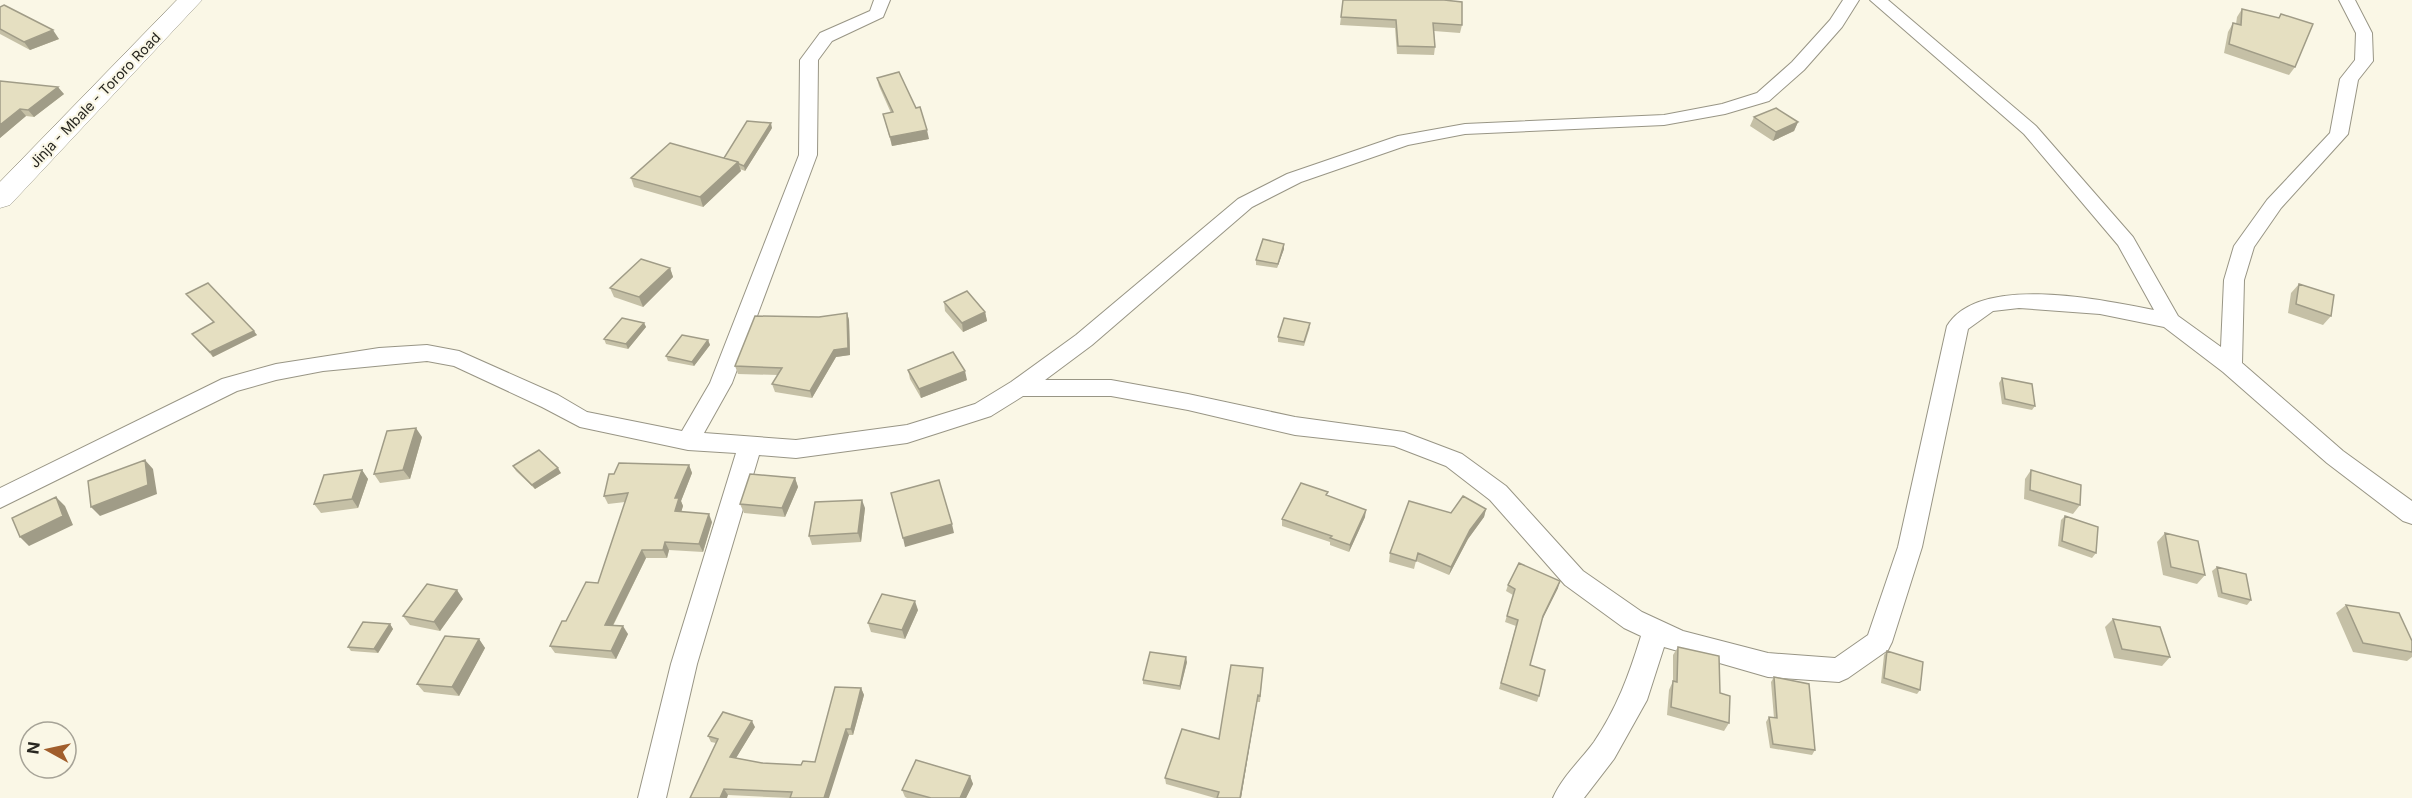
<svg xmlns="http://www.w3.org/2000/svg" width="2412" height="798" font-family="Inter,sans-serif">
<rect width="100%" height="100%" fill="#faf7e6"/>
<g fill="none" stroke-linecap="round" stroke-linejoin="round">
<defs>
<path id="minor" d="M874,0h16l-7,17 -51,24 -14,19 -1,95 -85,228 -28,50 92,7 111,-15 68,-21 36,-22 65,-47 162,-136 49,-25 111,-38 67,-12 199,-9 58,-11 35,-11 35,-31 38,-42 13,-20h16l-17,27 -38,43 -35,31 -44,13 -61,11 -199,9 -57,11 -107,37 -49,25 -160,138 -47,35h66l77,14 107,23 109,15 58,22 44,32 77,85 59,41 41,19 85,22 67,5 33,-23 30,-88 49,-221c32,-53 156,-26 207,-16l-36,-65 -94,-111 -154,-134h18l148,126 97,111 45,79 43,31 3,-67 10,-34 33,-46 63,-67 10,-54 15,-19 1,-27 -17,-33h16l17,33 1,28 -15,19 -10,54 -67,74 -27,39 -10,33 -2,83 101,88 69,50v23l-9,-3 -76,-58 -104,-91 -59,-45 -64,-13 -81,-6 -26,3 -25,18 -46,218 -30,95 -4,8 -40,28 -9,4 -71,-5 -104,-30 -17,53 -33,59 -30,39h-31c9,-21 27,-37 41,-56 23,-34 35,-67 47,-106l-17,-8 -59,-43 -75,-85 -44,-34 -52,-20 -99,-11 -107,-25 -77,-14h-88l-32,20 -84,27 -111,15 -37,-3 -62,209 -31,134h-28l33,-134 65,-211 -48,-3 -108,-23 -38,-20 -88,-41 -27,-5 -104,10 -47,9 -39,11 -237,117v-20l222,-109 54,-15 103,-16 48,-3 32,6 99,44 29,17 95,19 28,-48 89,-228 1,-95 20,-27 50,-22z"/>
<path id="primary" d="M177,0h25l-192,205 -10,3v-26z"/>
</defs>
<use href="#minor" stroke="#989585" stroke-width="2"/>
<use href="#primary" stroke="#989585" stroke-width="1"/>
<use href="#minor" fill="#fff" fill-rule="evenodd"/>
<use href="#primary" fill="#fff" fill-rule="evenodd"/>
</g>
<path fill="#c5c0a6" d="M1343,0l119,25 -2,8 -26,-2 1,16 -1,8 -37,-1 -2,-26 -55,-3z
M0,7l59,32 -29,11 -30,-16z
M2242,9l37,9 2,-4 14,53 -6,8 -65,-22 4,-21 5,-9 3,1 1,-7z
M877,78l52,61 -37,7 -9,-32 8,-1 -12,-27z
M0,81l64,13 -30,23 -8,-1 -26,22z
M1754,117l44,5 -4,9 -21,10 -23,-15z
M772,128l-27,43 -5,-2 1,2 -38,36 -69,-20 -3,-9 93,-20z
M1284,249l-7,19 -21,-3v-5z
M670,268l3,9 -30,30 -29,-10 -4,-9z
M2299,284l32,32 -8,9 -35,-12 3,-20z
M186,294l71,41 -44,22 -21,-23 22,-11z
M944,302l41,10 2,9 -24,11 -18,-21z
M847,313l2,7 1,35 -14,2 -24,41 -37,-6 -3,-8 6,-9 -40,-1 -3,-8z
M644,323l2,4 -18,22 -22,-5 -2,-5z
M1310,327l-6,19 -26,-4v-5z
M708,340l2,5 -16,21 -26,-5 -2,-5z
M908,370l59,10 -46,18 -11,-19z
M2002,378l33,28 -3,4 -30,-6 -3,-21z
M422,437l-12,42 -30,4 -6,-9z
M689,465l3,8 -11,28 2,5 -2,6 31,10 -9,30 -34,-2 -2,8h-21l-33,68 15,8 -12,25 -61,-6 -5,-7 16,-25 32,-38 27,-81 -17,2 -4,-8z
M513,466l48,7 -26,16 -19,-18z
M362,470l6,9 -10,29 -37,5 -7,-9z
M2031,470l49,35 -7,9 -49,-15 1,-20z
M795,478l3,9 -13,30 -41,-4 -4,-9z
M1327,496l38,21 -16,35 -19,-7v-3l-48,-16v-7z
M865,508l-4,34 -49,3 -3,-9z
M1486,509l-2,8 -16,22 -19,36 -33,-14 -2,8 -25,-7 1,-9 61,-40z
M2065,516l31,37 -4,5 -34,-12 3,-26z
M2165,533l40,42 -8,9 -34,-9 -6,-33z
M2217,567l34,33 -4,5 -29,-8 -6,-26z
M1508,585l50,3 -16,32 -12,45 9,31 -2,6 -38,-13 17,-63 -11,-4 8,-27 -7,-4z
M463,599l-23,32 -30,-6 -7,-9z
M2346,605l66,36v16l-5,4 -54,-9 -17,-39z
M918,610l-13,29 -34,-7 -3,-9z
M2113,619l57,38 -8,9 -48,-8 -9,-31z
M390,624l3,5 -15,24 -27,-2 -3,-4z
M479,639l6,9 -26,48 -35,-4 -7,-8z
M1678,647l42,46 9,30 -5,8 -57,-16 2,-25 4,-9v-26z
M1887,651l33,39 -3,4 -36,-11 3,-28z
M1187,662l-7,28 -37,-6v-4z
M1263,668l-3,34h-3l-16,96h-26l-49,-14 -1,-6 54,-39z
M1774,677l41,73 -3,5 -42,-7 -4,-26 3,-5 5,1 -3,-36z
M861,688l3,7 -11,40h-4l-59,63 -62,-3 -38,3 26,-55 -5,-1 -3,-6 47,-9 -19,31 26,5 39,2 14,-3z
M970,776l3,8 -7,14h-59l-2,-1 -3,-7z"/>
<path fill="#a09c87" d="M53,30l6,9 -29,11 -6,-8z
M58,87l6,7 -30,23 -6,-7z
M20,109l6,7 -26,22v-13z
M1798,122l-4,9 -21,10 3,-9z
M771,123l1,5 -27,43 -1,-5z
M927,130l2,9 -37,7 -2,-9z
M738,162l3,9 -38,36 -3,-10z
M1284,244v5l-7,19 1,-4z
M670,268l3,9 -30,30 -4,-10z
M985,312l2,9 -24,11 -1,-9z
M847,313l2,7 1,35 -14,2 -24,41 -2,-7 24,-41z
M644,323l2,4 -18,22 -2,-5z
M254,331l3,4 -44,22 -3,-5z
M708,340l2,5 -16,21 -2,-4z
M965,371l2,9 -46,18 -2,-9z
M416,428l6,9 -12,42 -7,-9z
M145,460l8,9 4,25 -57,22 -9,-9z
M689,465l3,8 -11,28 2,5 -4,13 -4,-8v-13z
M558,468l3,5 -26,16 -3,-4z
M362,470l6,9 -10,29 -6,-9z
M795,478l3,9 -13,30 -3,-9z
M56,497l9,9 8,19 -44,21 -9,-9z
M862,500l3,8 -4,34 -3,-9z
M1486,509l-2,8 -16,22 -19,36 2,-8 19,-37z
M1366,510l-1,7 -16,35 1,-7z
M709,514l3,8 -9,30 -4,-8z
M952,524l2,9 -49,14 -2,-9z
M665,542l4,8 -2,8 -4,-8z
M642,550l4,8 -37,75 -4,-8z
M1560,581l-2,7 -17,34 2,-6z
M457,590l6,9 -23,32 -6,-9z
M915,601l3,9 -13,29 -3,-9z
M390,624l3,5 -15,24 -4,-4z
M623,626l5,8 -12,25 -5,-8z
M479,639l6,9 -26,48 -7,-9z
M1186,657l1,5 -7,28v-4z
M861,688l3,7 -11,40 -2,-6z
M1258,695l-17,103h-1z
M752,721l3,6 -22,36 -3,-6z
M846,729l3,6 -20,63h-5z
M970,776l3,8 -7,14h-6z
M724,789l4,6 -1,3h-7z"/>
<path fill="#e5dfc1" stroke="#a09c87" stroke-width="1.5" d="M1343,0h101l18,2v23l-29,-2 2,24 -37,-1 -2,-26 -55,-3z
M4,5l49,25 -29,12 -24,-13v-22z
M2242,9l37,9 2,-4 32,10 -18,43 -66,-23 4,-21 8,2z
M899,72l17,36 4,-1 7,23 -37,7 -7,-23 10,-2 -16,-34z
M0,81l58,6 -30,23 -8,-1 -20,16z
M1776,108l22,14 -22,10 -22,-15z
M747,121l24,2 -27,43 -5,-2 -1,-2 -14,-4z
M670,143l68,19 -38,35 -69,-19z
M1263,239l21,5 -6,20 -22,-4z
M641,259l29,9 -31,29 -29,-9z
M208,283l46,48 -44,21 -18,-18 22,-12 -28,-28z
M2299,284l35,11 -3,21 -35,-12z
M967,291l18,21 -23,11 -18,-21z
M847,313l1,35 -14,2 -24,41 -38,-7 10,-16 -47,-2 20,-50 64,1z
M622,318l22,5 -18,21 -22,-5z
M1284,318l26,5 -6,19 -26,-5z
M682,335l26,5 -16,22 -26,-6z
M953,352l12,19 -46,18 -11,-19z
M2002,378l30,6 3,22 -30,-7z
M416,428l-13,42 -29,4 13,-43z
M539,450l19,18 -26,17 -19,-19z
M145,460l3,25 -57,22 -3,-26z
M619,463l70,2 -14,33h4l-4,13 34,3 -10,30 -34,-2 -2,8h-21l-37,75 18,1 -12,25 -61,-5 12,-25h4l20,-39 12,1 30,-90 -24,3 5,-22h5z
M362,470l-10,29 -38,5 10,-29z
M2031,470l50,15 -1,20 -50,-15z
M750,474l45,4 -13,30 -42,-4z
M939,480l13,44 -49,14 -12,-45z
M1301,483l27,9 -2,3 40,15 -16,35 -20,-7 2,-2 -50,-17z
M1463,496l23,13 -16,21 -19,37 -33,-14 -2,8 -26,-8 19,-52 42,12z
M56,497l7,19 -43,21 -8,-19z
M862,500l-4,33 -49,3 6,-34z
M2065,516l33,11 -2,26 -34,-12z
M2165,533l33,8 7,34 -34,-8z
M1519,563l41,18 -17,35 -13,49 15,5 -6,26 -38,-13 17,-63 -11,-4 8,-27 -7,-4z
M2217,567l29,7 5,26 -29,-7z
M427,584l30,6 -23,32 -31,-6z
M882,594l33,7 -13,29 -34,-7z
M2346,605l53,8 13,28v11l-49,-9z
M2113,619l47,8 10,30 -48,-8z
M363,622l27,2 -16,25 -26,-2z
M445,636l34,3 -27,48 -35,-3z
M1678,647l41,9 1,37 10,3 -1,27 -58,-16 2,-26 4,1z
M1887,651l36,11 -3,28 -36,-12z
M1150,652l36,5 -6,29 -37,-6z
M1231,665l32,3 -3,28 -2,-1 -18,103h-23l2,-6 -54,-14 17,-49 37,10z
M1774,677l35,7 6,66 -42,-6 -4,-27 8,1z
M835,687l26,1 -10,41h-5l-22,69h-34l2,-6 -68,-3 -4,9h-30l28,-59 -10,-3 15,-24 29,9 -22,36 32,6 39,2 2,-4 12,1z
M916,760l54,16 -10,22h-29l-29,-8z"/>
<g text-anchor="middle" stroke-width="4.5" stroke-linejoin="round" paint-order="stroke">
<g font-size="14" fill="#272620" stroke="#faf7e6">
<text transform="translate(95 100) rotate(-46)" y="5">Jinja - Mbale - Tororo Road</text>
</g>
</g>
<g transform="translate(48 750) rotate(278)"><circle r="28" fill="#faf7e6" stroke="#a6a397" stroke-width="1.5"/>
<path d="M0-4.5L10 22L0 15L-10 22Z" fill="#a15e2c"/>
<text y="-9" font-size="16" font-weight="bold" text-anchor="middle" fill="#272620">N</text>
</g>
</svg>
